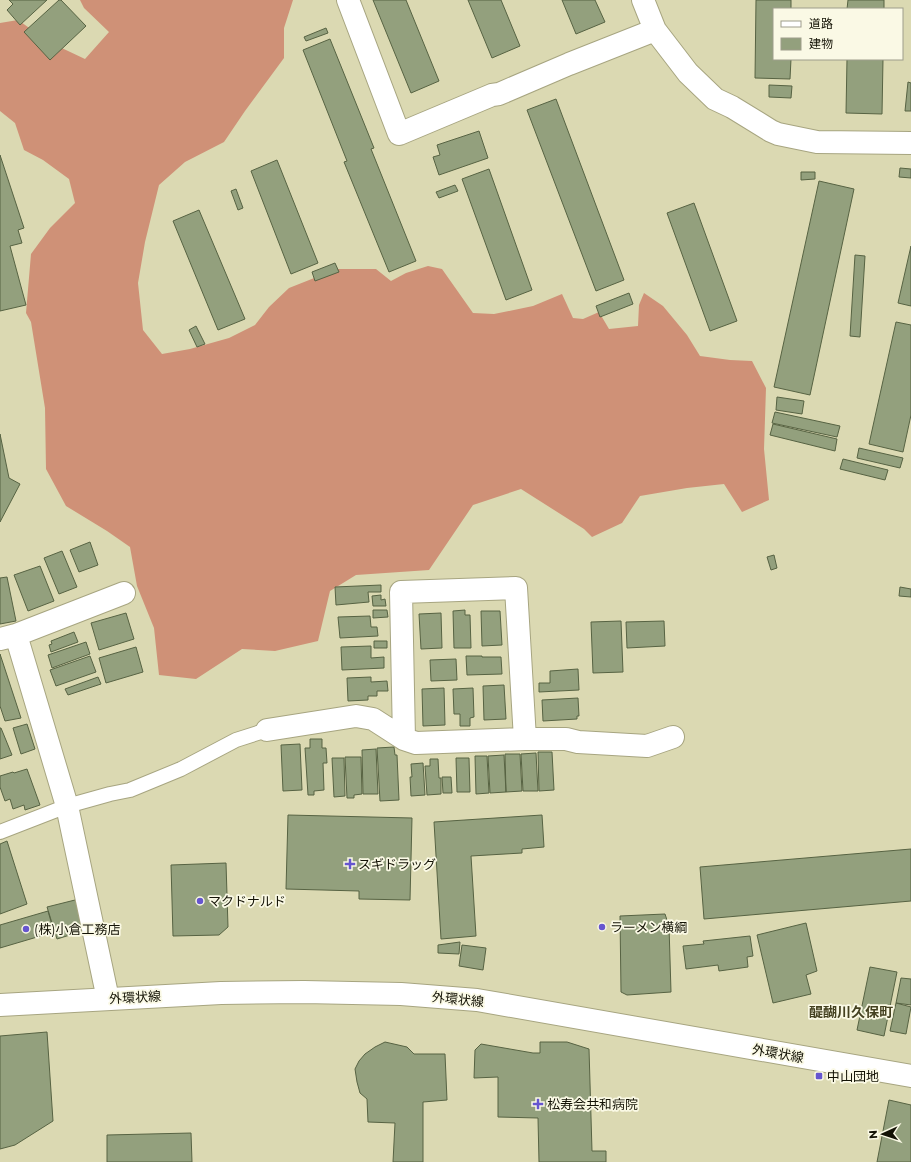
<svg xmlns="http://www.w3.org/2000/svg" width="911" height="1162" font-family="Montserrat,'Noto Sans JP',sans-serif">
  <style>
    .forest { fill: #cf9177 }
    .building { fill: #93a07d; stroke: #576343 }
    .lines { fill: none; stroke-linecap: round; stroke-linejoin: round }
    .lane-casing { stroke: #a7a580; stroke-width: 16 }
    .street-casing { stroke: #a7a580; stroke-width: 24 }
    .secondary-casing { stroke: #a7a580; stroke-width: 24 }
    .lane { stroke: #fff; stroke-width: 14 }
    .street { stroke: #fff; stroke-width: 22 }
    .secondary { stroke: #fff; stroke-width: 22 }
    .poi-dot { fill: #6656cf; stroke: #faf9e5; stroke-width: 1.5 }
    .labels { text-anchor: middle; dominant-baseline: central; stroke-width: 3.5; stroke-linejoin: round; paint-order: stroke }
    .poi-label { font-size: 13px; fill: #131205; stroke: #faf9e5; text-anchor: start }
    .street-label { font-size: 13px; fill: #131205; stroke: #faf9e5 }
    .neighbourhood-label { font-size: 14px; font-weight: bold; fill: #444120; stroke: #faf9e5 }
  </style>
  <rect width="100%" height="100%" fill="#dbd9b2"/>
  <path class="forest" d="M80,0H293L284,28V58L245,111L224,142L185,162L159,185L145,242L138,283L143,330L162,354L190,349L229,338L255,325L269,307L289,288L337,269H376L391,281L406,273L428,266L442,269L473,313L494,314L533,306L562,294L573,318L583,319L599,312L609,329L638,326L639,305L644,293L663,306L687,335L700,356L730,360L752,361L766,388L764,449L769,500L742,512L724,484L687,488L640,496L622,523L592,537L584,529L521,489L473,505L429,570L356,575L330,591L318,641L275,651L242,649L196,679L159,675L154,628L137,586L130,547L107,531L66,506L46,469L45,408L31,322L26,313L31,254L50,228L75,203L69,179L43,160L24,150L15,123L0,111V23L18,20L49,42L85,59L109,32L84,8Z"/>
  <path class="building" d="M9,0H47L20,25L7,10L13,4Z
    M59,0H61L86,26L50,60L24,32Z
    M373,0H406L439,81L411,93Z
    M468,0H501L520,46L492,58Z
    M562,0H595L605,22L576,34Z
    M756,0H791V9H774V59H791L790,79L755,78Z
    M848,0H884V9H847Z
    M326,28L328,33L306,41L304,37Z
    M330,39L374,148L371,149L416,261L389,272L344,162L347,161L303,50Z
    M847,59H883L882,114L846,113Z
    M908,82L911,83V111H905Z
    M769,85L792,86L791,98L769,97Z
    M556,99L624,280L596,291L527,110Z
    M479,131L488,158L439,175L433,157L440,155L437,145Z
    M0,155L24,228L18,230L22,243L10,246L26,305L0,311Z
    M277,160L318,263L291,274L251,171Z
    M900,168L911,169V178L899,177Z
    M489,169L532,290L506,300L462,179Z
    M801,172H815V179L801,180Z
    M819,181L854,189L810,395L774,387Z
    M455,185L458,191L439,198L436,192Z
    M236,189L243,208L238,210L231,191Z
    M694,203L737,321L710,331L667,213Z
    M199,210L245,319L218,330L173,221Z
    M911,246V306L898,303Z
    M855,255L865,256L860,337L850,336Z
    M335,263L339,272L315,281L312,272Z
    M629,293L633,304L600,317L596,306Z
    M896,322L911,325V415L903,452L869,444Z
    M196,326L205,344L197,347L189,330Z
    M777,397L804,401L802,414L776,410Z
    M775,412L840,426L837,437L772,423Z
    M773,424L837,439L835,451L770,435Z
    M0,434L9,478L20,484L0,522Z
    M859,448L903,458L900,468L857,458Z
    M843,459L888,470L885,480L840,469Z
    M90,542L98,565L79,572L70,550Z
    M62,551L77,587L59,594L44,558Z
    M774,555L777,568L771,570L767,557Z
    M40,566L54,601L28,611L14,575Z
    M7,577L16,621L0,624V578Z
    M381,585V592H368L369,602L336,605L335,587Z
    M900,587L911,589V597L899,596Z
    M381,595V600L385,599L386,606H373L372,596Z
    M373,610H387L388,617L373,618Z
    M465,610V615H470L471,648H454L453,611Z
    M481,611H500L502,645L482,646Z
    M126,613L134,639L99,650L91,623Z
    M441,613L442,648L421,649L419,614Z
    M370,616L371,627H377L378,636L340,638L338,617Z
    M621,621L623,672L593,673L591,622Z
    M664,621L665,646L627,648L626,622Z
    M74,632L78,642L51,652L49,645L52,644L51,641Z
    M374,641H387V648H374Z
    M86,642L90,654L52,668L48,655Z
    M371,646V658L384,657V668L342,670L341,647Z
    M136,647L143,672L106,683L99,658Z
    M0,654L21,718L5,721L0,706Z
    M90,656L96,672L56,686L50,670Z
    M466,656H482V657H501L502,674L467,675Z
    M456,659L457,680L431,681L430,660Z
    M578,669L579,690L539,692V683H550V671Z
    M98,677L101,684L68,695L65,689Z
    M371,677V682L387,681L388,691H377V696H368V700L348,701L347,678Z
    M504,685L506,719L484,720L483,686Z
    M444,688L445,725L423,726L422,689Z
    M473,688L474,717L470,718V726H460V714H454L453,689Z
    M578,698L579,716H577V719L543,721L542,700Z
    M27,724L35,749L21,754L13,728Z
    M0,728H1L12,755L0,759Z
    M310,739H322V748H326L327,763H323L324,790L314,791V795H308L305,748H310Z
    M300,744L302,790L283,791L281,745Z
    M394,747L395,755H397L399,800L380,801L377,748Z
    M376,749L378,794H363L362,750Z
    M538,752H552L554,790L539,791Z
    M536,753L538,791H523L521,754Z
    M505,754H520L522,791L506,792Z
    M504,755L506,792L490,793L488,756Z
    M475,756H487L489,793L476,794Z
    M345,757H361L362,794L354,795V798H347Z
    M332,758H344L345,796L334,797Z
    M456,758H469L470,792H457Z
    M430,759H438L439,778H441V794L427,795L425,766H430Z
    M423,763L425,795L411,796L410,777H412L411,764Z
    M27,769L40,805L25,810L24,805L13,809L10,799L5,801L0,787V776L13,772L14,773Z
    M442,777H451L452,793H443Z
    M288,815L412,818L410,900L359,899V891L286,889Z
    M542,815L544,847L522,849V853L471,856L476,936L441,939L434,822Z
    M7,841L27,904L0,914V844Z
    M911,849V901L704,919L700,867Z
    M226,863L228,927L219,935L173,936L171,865Z
    M79,899L86,930L57,939L47,907Z
    M48,911L54,932L0,948V925Z
    M665,914L669,926L671,992L627,995L621,992L620,916Z
    M806,923L817,971L806,975L811,994L773,1003L757,935Z
    M750,936L753,956L747,957L748,967L719,971L718,965L686,969L683,946L704,944L703,941Z
    M460,942L459,954L438,953V945Z
    M462,945L486,948L483,970L459,966Z
    M870,967L897,972L884,1036L857,1030Z
    M901,978L911,979V1005L896,1003Z
    M896,1003L911,1007L906,1034L890,1031Z
    M47,1032L53,1121L15,1145L0,1149V1036Z
    M385,1042L407,1047L414,1054H445L447,1100L423,1102V1162H393L395,1123L368,1122L367,1099L360,1093L357,1082L355,1069L359,1061L365,1054L375,1047Z
    M540,1042H567L589,1049L592,1151H606V1162H539L538,1118L498,1117V1077L474,1078L475,1050L481,1044L533,1053H540Z
    M889,1100L911,1105V1162H877Z
    M191,1133L192,1162H107V1135Z"/>
  <g class="lines">
    <g class="lane-casing">
      <path id="lane" d="M0,832L67,806L110,794L130,790L181,769L236,740L267,730"/>
    </g>
    <g class="street-casing">
      <path id="street" d="M16,635L124,593
        M0,639L16,635L67,806L108,999
        M267,730L356,716L373,719L404,739L416,743L525,739H566L578,742L647,746L673,737
        M404,739L401,592L516,588L525,739"/>
    </g>
    <g class="secondary-casing">
      <path id="secondary" d="M348,0L399,134L492,95L499,94L569,64L655,30
        M643,0L655,30L688,73L715,99L732,107L771,131L778,134L817,142L911,143
        M0,1005L221,993L304,992L401,994L477,1000L911,1076"/>
    </g>
    <use href="#lane" class="lane"/>
    <use href="#street" class="street"/>
    <use href="#secondary" class="secondary"/>
  </g>
  <g class="poi-dot">
    <path d="M348 858h4v4h4v4h-4v4h-4v-4h-4v-4h4z"/>
    <circle cx="200" cy="901" r="4"/>
    <circle cx="602" cy="927" r="4"/>
    <circle cx="26" cy="929" r="4"/>
    <rect x="815" y="1072" width="8" height="8" rx="2"/>
    <path d="M536 1098h4v4h4v4h-4v4h-4v-4h-4v-4h4z"/>
  </g>
  <g class="labels">
    <g class="poi-label">
      <text x="358" y="864">スギドラッグ</text>
      <text x="208" y="901">マクドナルド</text>
      <text x="610" y="927">ラーメン横綱</text>
      <text x="34" y="929">(株)小倉工務店</text>
      <text x="827" y="1076">中山団地</text>
      <text x="547" y="1104">松寿会共和病院</text>
    </g>
    <g class="street-label">
      <text transform="translate(135 997) rotate(-3)">外環状線</text>
      <text transform="translate(458 999) rotate(6)">外環状線</text>
      <text transform="translate(778 1053) rotate(10)">外環状線</text>
    </g>
    <g class="neighbourhood-label">
      <text x="851" y="1012">醍醐川久保町</text>
    </g>
  </g>
  <rect x="773" y="8" width="130" height="52" fill="#faf9e5" stroke="#9e9d8b"/>
  <rect x="781" y="21" width="20" height="6" fill="#ffffff" stroke="#9e9d8b"/>
  <text x="809" y="28" font-size="12" fill="#131205">道路</text>
  <rect x="781" y="38" width="20" height="12" fill="#93a07d" stroke="#9e9d8b"/>
  <text x="809" y="48" font-size="12" fill="#131205">建物</text>
  <g transform="translate(883 1134) rotate(267)" stroke="#faf9e5" stroke-width="3" paint-order="stroke">
  <path d="M0-3L7 15L0 10L-7 15Z" fill="#131205"/>
  <text y="-6" font-size="11" font-weight="bold" text-anchor="middle" fill="#131205">N</text>
  </g>
</svg>
